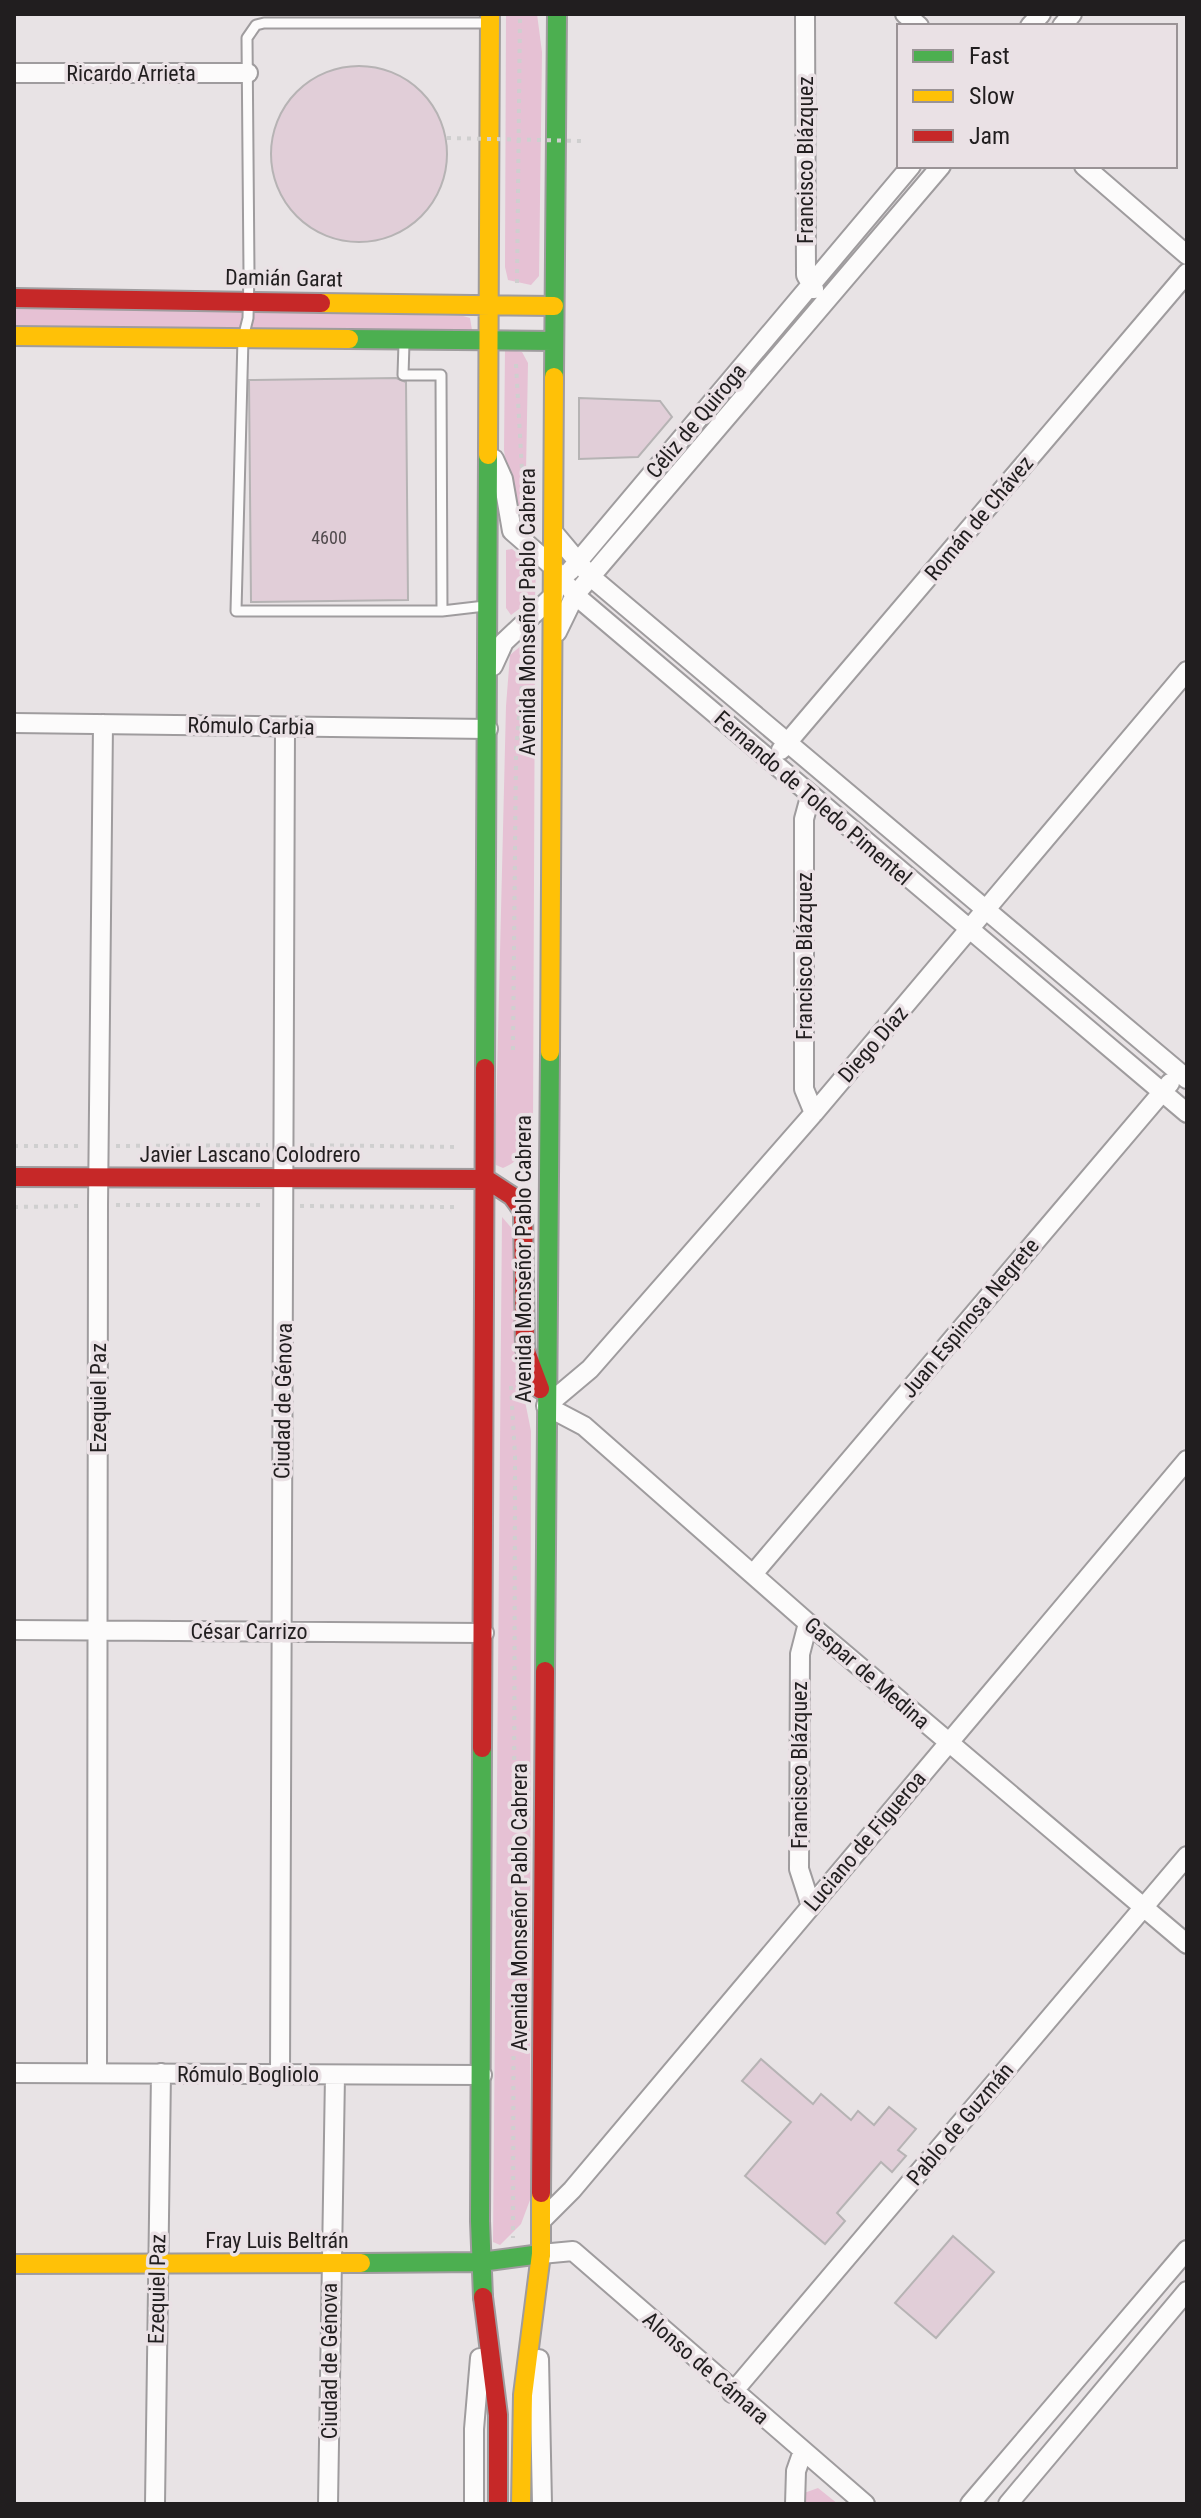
<svg xmlns="http://www.w3.org/2000/svg" width="1201" height="2518" font-family="'Roboto Condensed',sans-serif">
  <style>
    .green { fill: #e6c1d4 }
    .building { fill: #e1ced8; stroke: #b6b3b4; stroke-width: 2 }
    .lines { fill: none; stroke-linecap: round; stroke-linejoin: round }
    .lane-casing { stroke: #9f9c9e; stroke-width: 13 }
    .street-casing { stroke: #9f9c9e; stroke-width: 22 }
    .fast-casing { stroke: #9f9c9e; stroke-width: 22 }
    .slow-casing { stroke: #9f9c9e; stroke-width: 22 }
    .jam-casing { stroke: #9f9c9e; stroke-width: 22 }
    .path { stroke: #cfcfcf; stroke-width: 4; stroke-dasharray: 4 6; stroke-linecap: butt }
    .lane { stroke: #fcfbfb; stroke-width: 9 }
    .street { stroke: #fcfbfb; stroke-width: 18 }
    .fast { stroke: #4caf50; stroke-width: 18 }
    .slow { stroke: #ffc107; stroke-width: 18 }
    .jam { stroke: #c62828; stroke-width: 18 }
    .path-bridge { stroke: #cfcfcf; stroke-width: 4; stroke-dasharray: 4 6; stroke-linecap: butt }
    .labels { text-anchor: middle; dominant-baseline: central; stroke-width: 7; stroke-linejoin: round; paint-order: stroke }
    .number-label { font-size: 18px; fill: #514a4d }
    .street-label { font-size: 22px; fill: #211e1f; stroke: #eae1e5 }
  </style>
  <rect width="100%" height="100%" fill="#e8e3e5"/>
  <path class="green" d="M506,14H537L542,52L539,276L531,285L508,280L505,267Z
    M14,307L463,316L470,318L472,330L14,331Z
    M505,349L522,352L528,363L526,472L534,536L514,519L504,450Z
    M512,549L536,569L535,597L511,615L506,608V550Z
    M535,634L533,1130C526,1148 521,1161 503,1168L496,1165L495,1158L506,706L510,655Z
    M502,1217L515,1232V1351L531,1431L530,2200L521,2224L500,2245L493,2242Z
    M818,2488L838,2504H804V2493Z"/>
  <path class="building" d="M271 154a88 88 0 1 1 176 0a88 88 0 1 1-176 0Z
    M396,378L406,382L408,600L251,602L249,380Z
    M579,398L660,401L672,417L638,457L579,459Z
    M761,2059L813,2104L821,2094L851,2120L858,2111L874,2125L889,2107L916,2129L898,2150L906,2156L892,2172L881,2162L837,2213L845,2221L825,2244L745,2176L791,2122L742,2081Z
    M953,2236L994,2272L936,2338L895,2303Z"/>
  <g class="lines">
    <g class="lane-casing">
      <path id="lane" d="M404,343L403,375H441L442,611L485,606
        M442,611H236L243,338L248,318L249,273L247,38L256,25L264,23H486"/>
    </g>
    <g class="street-casing">
      <path id="street" d="M805,14L806,275L814,289
        M905,14L919,26
        M1030,26L1041,14
        M1062,26L1072,14
        M14,73H248
        M1084,166L1187,255
        M494,459L503,479L512,531L551,565L575,595L1187,1113
        M554,533L591,577L1187,1079
        M570,571L911,166
        M557,632L575,595L941,166
        M493,666L504,642L554,595
        M1187,671L814,1113L590,1369L546,1406L584,1426L808,1623L1187,1944
        M14,723L488,729
        M781,750L1187,273
        M810,797L804,819V1089L814,1113
        M753,1574L1170,1083
        M808,1623L800,1654L799,1869L811,1906
        M14,1630L484,1633
        M14,2073L482,2075
        M97,2073L98,1205L103,724
        M280,2074L285,727
        M541,2221L572,2190L1187,1460
        M541,2254L573,2251L865,2504
        M539,2359L542,2504
        M732,2393L1187,1856
        M155,2504L161,2073
        M328,2504L335,2075
        M474,2504V2429L480,2358
        M795,2504L796,2471L803,2451
        M970,2504L1187,2250
        M1008,2504L1187,2291"/>
    </g>
    <g class="fast-casing">
      <path id="fast" d="M349,339L554,341
        M554,377L557,14
        M485,1068L488,455
        M545,1671L550,1052
        M482,1748L480,2221L483,2297
        M361,2263L481,2262L541,2254"/>
    </g>
    <g class="slow-casing">
      <path id="slow" d="M321,303L554,306
        M14,336L349,339
        M488,455L490,14
        M550,1052L554,377
        M14,2264L361,2263
        M521,2504L523,2395L541,2254V2193"/>
    </g>
    <g class="jam-casing">
      <path id="jam" d="M14,298L321,303
        M14,1177L486,1179
        M486,1179L512,1196L523,1211L525,1349L540,1389
        M482,1748L485,1068
        M541,2193L545,1671
        M483,2297L498,2415V2504"/>
    </g>
    <path class="path" d="M517,283L520,14
      M516,364L522,471
      M525,599V567
      M513,1050L516,749L525,651
      M300,1145L460,1147
      M14,1146H80
      M116,1146L268,1145
      M116,1205H264
      M300,1206L460,1207
      M14,1207L80,1206
      M511,1386L515,1456L513,2238"/>
    <use href="#lane" class="lane"/>
    <use href="#street" class="street"/>
    <use href="#fast" class="fast"/>
    <use href="#slow" class="slow"/>
    <use href="#jam" class="jam"/>
    <path class="path-bridge" d="M447,138L582,141"/>
  </g>
  <g class="labels">
    <g class="number-label">
      <text x="329" y="537">4600</text>
    </g>
    <g class="street-label">
      <text x="131" y="73">Ricardo Arrieta</text>
      <text transform="translate(805 160) rotate(-90)">Francisco Blázquez</text>
      <text transform="translate(284 278) rotate(1)">Damián Garat</text>
      <text transform="translate(696 421) rotate(-50)">Céliz de Quiroga</text>
      <text transform="translate(979 518) rotate(-50)">Román de Chávez</text>
      <text transform="translate(527 612) rotate(-90)">Avenida Monseñor Pablo Cabrera</text>
      <text transform="translate(251 726) rotate(1)">Rómulo Carbia</text>
      <text transform="translate(813 798) rotate(41)">Fernando de Toledo Pimentel</text>
      <text transform="translate(804 956) rotate(-90)">Francisco Blázquez</text>
      <text transform="translate(873 1044) rotate(-49)">Diego Díaz</text>
      <text x="250" y="1154">Javier Lascano Colodrero</text>
      <text transform="translate(523 1259) rotate(-90)">Avenida Monseñor Pablo Cabrera</text>
      <text transform="translate(970 1318) rotate(-50)">Juan Espinosa Negrete</text>
      <text transform="translate(98 1398) rotate(-90)">Ezequiel Paz</text>
      <text transform="translate(283 1401) rotate(-89)">Ciudad de Génova</text>
      <text x="249" y="1631">César Carrizo</text>
      <text transform="translate(867 1673) rotate(41)">Gaspar de Medina</text>
      <text transform="translate(799 1765) rotate(-90)">Francisco Blázquez</text>
      <text transform="translate(865 1841) rotate(-50)">Luciano de Figueroa</text>
      <text transform="translate(519 1907) rotate(-90)">Avenida Monseñor Pablo Cabrera</text>
      <text x="248" y="2074">Rómulo Bogliolo</text>
      <text transform="translate(960 2124) rotate(-50)">Pablo de Guzmán</text>
      <text x="277" y="2240">Fray Luis Beltrán</text>
      <text transform="translate(157 2289) rotate(-89)">Ezequiel Paz</text>
      <text transform="translate(329 2361) rotate(-90)">Ciudad de Génova</text>
      <text transform="translate(706 2368) rotate(41)">Alonso de Cámara</text>
    </g>
  </g>
  <rect width="1201" height="2518" fill="none" stroke="#211e1f" stroke-width="32"/>
  <rect x="897" y="24" width="280" height="144" fill="#eae1e5" stroke="#9a9396" stroke-width="2"/>
  <rect x="913" y="50" width="40" height="12" fill="#4caf50" stroke="#9a9396" stroke-width="2"/>
  <text x="969" y="64" font-size="24" fill="#211e1f">Fast</text>
  <rect x="913" y="90" width="40" height="12" fill="#ffc107" stroke="#9a9396" stroke-width="2"/>
  <text x="969" y="104" font-size="24" fill="#211e1f">Slow</text>
  <rect x="913" y="130" width="40" height="12" fill="#c62828" stroke="#9a9396" stroke-width="2"/>
  <text x="969" y="144" font-size="24" fill="#211e1f">Jam</text>
</svg>
